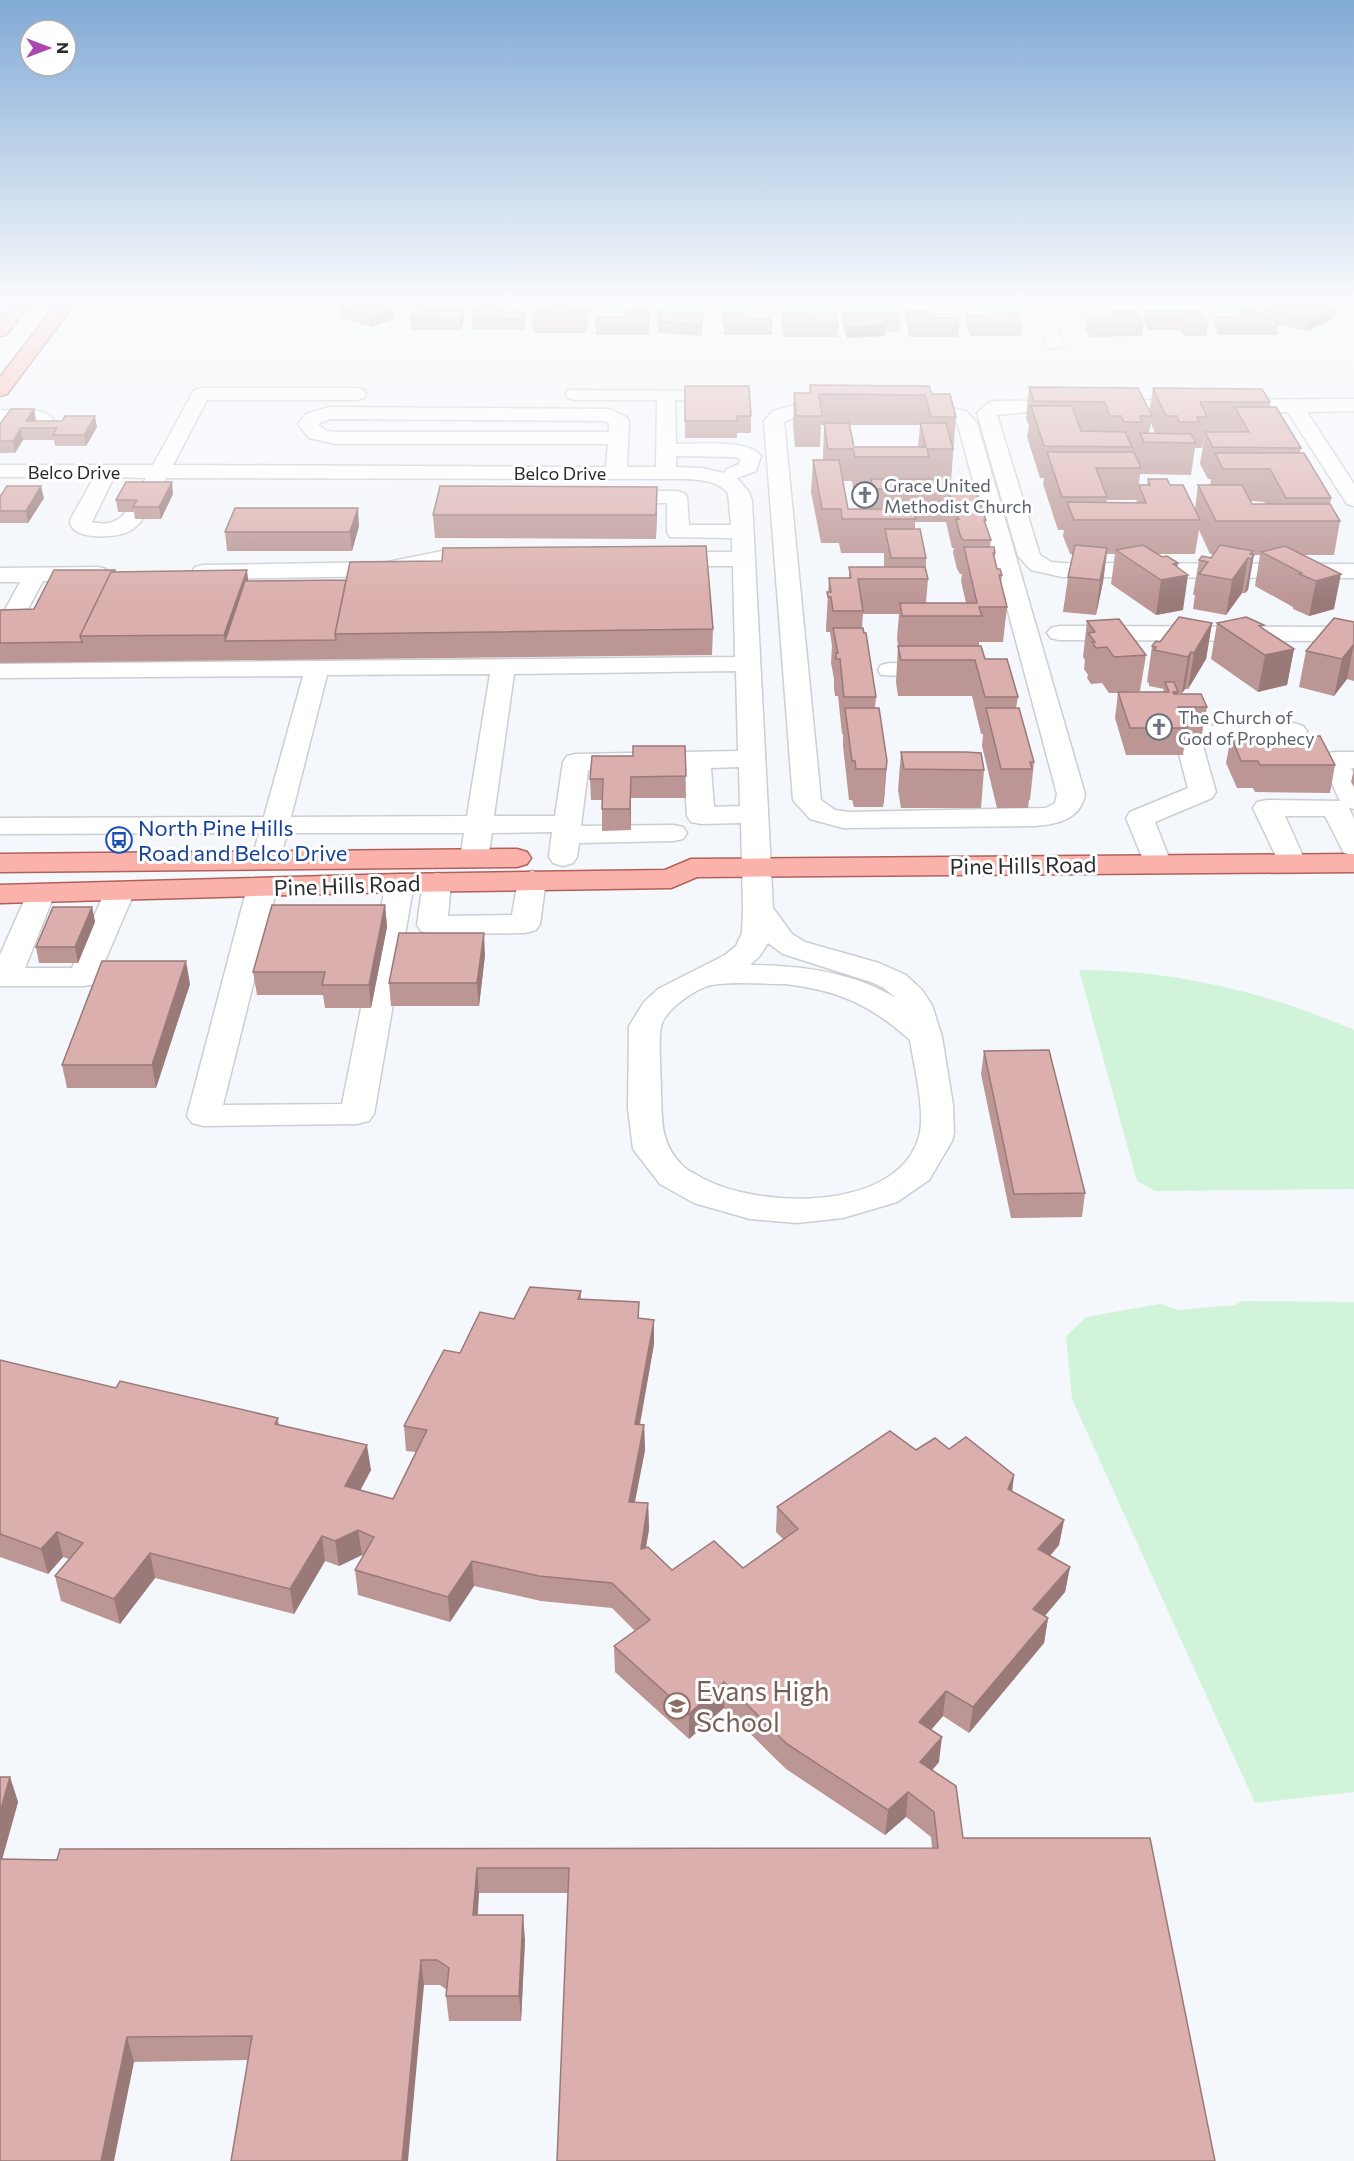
<svg xmlns="http://www.w3.org/2000/svg" width="1354" height="2161" font-family="Commissioner,sans-serif">
  <style>
    .green { fill: #d0f3da }
    .lines { fill: none; stroke-linecap: round; stroke-linejoin: round }
    .minor-casing { stroke: #cbced2; stroke-width: 3 }
    .major-casing { stroke: #b0625a; stroke-width: 3 }
    .minor { fill: #fff; fill-rule: evenodd }
    .major { fill: #fbb2ab; fill-rule: evenodd }
    .wall { fill: #bc9695; fill-rule: evenodd }
    .shaded-wall { fill: #997a79 }
    .building { fill: #dbafad; stroke: #997a79; stroke-width: 1.5 }
    .labels { text-anchor: middle; dominant-baseline: central; stroke-width: 6; stroke-linejoin: round; paint-order: stroke }
    .far-street-label { font-size: 18px; fill: #2b2c2d; stroke: #fff }
    .far-worship-label { font-size: 18px; fill: #5b616d; stroke: #fff; text-anchor: start }
    .transit-label { font-size: 22px; fill: #164399; stroke: #fff; text-anchor: start }
    .street-label { font-size: 22px; fill: #2b2c2d; stroke: #fff }
    .near-education-label { font-size: 27px; fill: #785e54; stroke: #fff; text-anchor: start }
  </style>
  <rect width="100%" height="100%" fill="#f4f7fb"/>
  <path class="green" d="M1079,970C1175,970 1266,992 1354,1030V1189L1155,1191L1137,1181Z
    M1243,1301L1354,1302V1792L1255,1803L1072,1399L1066,1336L1086,1317L1160,1304L1178,1310L1235,1305Z"/>
  <g class="lines">
    <g class="minor-casing">
      <path id="minor" d="M407,300L1028,304L1027,300H1044L1045,304H1208L1225,300H1245L1234,310L1208,314H1050L1064,344L1061,348H1049L1046,344L1033,314L444,310L409,304Z
        M201,388H357L364,390L366,394L364,398L357,400H207L173,465L606,467L608,444H336L309,438L298,424L306,414L329,407L609,409L626,417L629,421L627,467H656L657,400H575L568,398L566,394L568,390L738,391L740,395L738,399L731,401L675,400L676,444C695,444 750,439 761,456L756,471L737,478L749,492L752,501L773,908L792,934L805,942L879,963L906,975L922,990L932,1005L942,1037L953,1105L954,1133L952,1141L929,1180L897,1202L843,1218L797,1223L750,1219L694,1203L660,1184L633,1149L628,1108L629,1026L644,1002L658,989L725,955L736,946L742,933L743,908L741,823L701,824L691,822L687,816L684,768L588,770L581,826L673,825L683,827L687,833L683,839L673,841L579,843L577,857L573,863L563,866L553,863L549,857L552,832L492,833L488,858L484,864L474,867L464,864L460,858L464,833H287L280,859L276,865L266,868L256,865L252,859L259,833L0,834V818L264,817L303,676L0,678V664L735,657L733,566H661L653,564L650,559L653,554L661,552H732V538L670,537L667,532V503H613L606,501L603,497L606,493L613,491H677L684,493L687,497L689,525H731L728,493C716,480 701,480 685,479L166,478L157,493L150,495L143,493L140,489L146,478L114,477L92,522C109,526 120,522 129,507L137,506L145,507L148,512C142,520 137,528 128,532C114,538 70,541 70,520L94,477H0V465H153L192,394L194,390ZM330,419L605,421L609,423V432H336L326,431L318,424ZM676,456L735,457L740,459L739,464L727,469L724,473L702,468L676,467ZM736,671L738,751L576,754L567,756L563,762L555,816H494L514,674ZM490,674L467,816L291,817L327,675ZM739,767L740,806L714,807L711,768ZM768,943L783,954L871,982L884,988L896,998C853,972 800,965 750,965L759,957ZM785,984C838,990 871,1005 910,1040C914,1067 927,1115 918,1140C893,1213 757,1208 702,1178C696,1174 688,1171 683,1166C660,1144 662,1121 661,1091C661,1073 658,1043 661,1027C664,1010 696,988 712,985C735,981 762,984 785,984Z
        M1354,399V411L1307,412L1354,484V506L1347,504L1288,412H1025L997,415L1040,555L1051,562L1062,563L1354,564V578L1062,577L1031,570L1018,556L977,413L988,403L995,401Z
        M934,404L966,411L977,423L1085,794C1081,819 1058,824 1036,826L843,828L810,819L793,800L764,421L773,411L794,405ZM934,416L953,419L958,425L1057,794L1055,803L1046,808L849,812L835,810L821,800L784,422L795,417Z
        M0,410C15,411 43,406 53,419L44,437H30L27,433L32,423L0,422Z
        M862,492H914L921,494L924,498L921,502L914,504L855,502L852,498L855,494Z
        M442,551L495,553L498,558L495,563L442,565L387,576L203,579L195,577L192,572L195,567L203,565L387,562Z
        M98,567L106,569L109,574L106,579L43,581L21,622L13,624L5,622L1,617L20,582H0V568Z
        M1059,626L1354,627V641L1059,640L1051,638L1047,633L1051,628Z
        M890,663L951,666L954,671L951,676L942,678L881,675L878,670L881,665Z
        M1294,723L1303,726L1307,731L1303,736L1294,739L1218,740L1203,746L1216,792L1212,798L1155,822L1171,863L1167,869L1157,872L1147,869L1126,818L1130,812L1188,788L1176,743C1195,716 1264,724 1294,723Z
        M1334,752H1354V768H1351L1354,774V809L1349,808L1354,819V855L1344,853L1325,816H1285L1306,863L1302,869L1292,872L1282,869L1253,808L1257,802L1267,800L1340,801L1321,760L1325,754Z
        M532,871L542,874L546,880L540,924L536,930L525,933L432,934L421,931L417,925L423,882L427,876L437,873L447,876L451,882L448,916L512,915L518,880L522,874Z
        M400,874L410,877L414,883L374,1114L369,1121L357,1124L204,1126L192,1123L187,1116L247,888L252,882L262,879L272,882L277,888L223,1105L342,1104L386,883L390,877Z
        M120,882L130,885L135,891L95,984L84,986H0V955L30,887L40,884L50,887L55,893L25,968H72L105,891L110,885Z"/>
    </g>
    <g class="major-casing">
      <path id="major" d="M15,300H32L6,335L0,336V319Z
        M60,300H77L7,394L0,396V377Z
        M517,849L527,852L531,858L527,864L517,867L0,872V854Z
        M1354,854V872L697,877L671,888L400,892L0,903V885L400,874L665,870L691,859Z"/>
    </g>
    <use href="#minor" class="minor"/>
    <use href="#major" class="major"/>
  </g>
  <path class="wall" d="M331,300H356L355,302L359,300H388L389,307L395,319L371,327L340,317L339,307L352,303H331Z
    M1291,300H1333V302H1324L1323,304L1335,318L1306,331L1278,324L1277,335H1218L1214,327L1215,317H1238L1239,311L1265,318L1266,310H1298L1299,309L1300,304L1304,303L1303,302H1292Z
    M650,310L648,335H596L595,324Z
    M906,311L959,326L958,337H909L906,322Z
    M1112,311L1143,326L1142,336L1090,337L1085,329L1087,318H1111Z
    M1145,311L1208,325L1206,336H1184L1180,330H1148L1143,322Z
    M502,312H525V323L523,330L472,329V319Z
    M814,312L838,326L837,337H784L781,323L782,313L806,317H814Z
    M989,312L1022,325L1021,336H970L967,327V316H989Z
    M723,313L772,325V335H724Z
    M843,313L900,321L899,332H885V336L847,338L842,324Z
    M703,315L702,336L658,333V322Z
    M410,319L464,320L461,330H411Z
    M588,320L587,333H534L533,322Z
    M810,385L932,394L956,417L951,481H947L949,487L986,520L985,524L991,540L990,547L995,553V560L997,569L1002,575L1001,584L1007,607L1003,642H979V646L985,659L1018,697L1016,708L1034,762L1030,800H1029L1028,808H997L982,746L983,734H981L972,696H898L896,682L898,646L897,638L899,614H863L862,628L876,697L875,708L887,761L884,800L883,807H854L852,800H849L843,746V734H842L838,696H835L834,689V679L831,663L832,646L830,632H826V627L829,578H849V567H884V553H841L839,543H821L811,492L813,460H823V455L824,425H821L820,447H795L793,424L794,393H809ZM850,425H920L918,447H854ZM843,481H852L853,489H870L869,509H848ZM915,522H946L952,548H954L953,553L957,569L960,574H962L961,581L966,603H926L928,579L926,569V558L915,529Z
    M685,386L751,416V433H737V438H685Z
    M1029,387L1138,388L1149,412L1153,388L1270,402V407L1301,448L1300,453L1331,498L1330,504L1340,521L1334,555H1303L1334,609L1309,616L1293,609V607L1255,586L1260,555H1252L1248,590L1245,593H1242L1226,615L1193,609L1195,595H1193L1199,560L1211,558L1213,554H1210L1199,530L1195,554H1157L1178,568L1183,610L1156,615L1111,584L1115,554H1107L1103,582L1096,615L1063,612L1068,577L1073,554H1070L1063,536L1064,530H1058L1043,484L1044,478H1040L1027,437L1029,426L1026,418ZM1151,423L1153,428L1155,434L1149,433ZM1205,433L1200,464L1208,479H1211L1210,485H1198L1195,509L1170,485L1148,479L1147,485H1139L1140,474L1191,475L1195,448H1202ZM1107,500H1137L1136,503H1106ZM1251,501L1264,502L1266,504H1252Z
    M34,409L36,421L97,427L86,446H55L54,440H23L15,453H0V424Z
    M657,487L656,539L435,538L433,515Z
    M173,494L161,519H135L134,512H118L116,500Z
    M0,497L44,498L28,523H0Z
    M359,526L352,551H227L225,532Z
    M115,572L248,581L713,629L712,655L0,663V610L34,609Z
    M1087,621L1146,655L1140,691L1126,692H1163L1164,689L1149,686V683L1147,682L1152,646L1160,642L1212,623L1206,659L1188,689H1185L1182,693H1178V694L1207,707L1202,734H1186L1183,755H1126L1115,718L1118,693H1109L1102,683L1091,684L1087,678L1088,675L1084,669L1085,660L1083,657Z
    M1354,622V681L1347,679L1334,696L1299,687L1306,651Z
    M1217,623L1263,629L1294,649L1287,685L1258,692L1211,659Z
    M1231,736L1335,765L1330,793L1255,792L1253,788H1237L1226,763Z
    M685,746L686,798H631V830L602,831V800H591L590,779L633,756Z
    M901,752L984,770L981,808H901L898,790Z
    M1354,769V787L1351,782Z
    M385,905L387,927L371,1008H325L323,995H257L253,972Z
    M92,907L95,922L78,963H39L36,947Z
    M485,955L479,1006H391L389,983Z
    M190,984L156,1088H67L62,1065Z
    M984,1051L1085,1193L1082,1217L1011,1218L981,1074Z
    M581,1291V1299L639,1302V1318L654,1344L640,1425H644L645,1450L634,1503H648L649,1529L646,1548L672,1570L743,1568L783,1539L776,1532L777,1507L916,1450L949,1449L1014,1475L1012,1491L1064,1520L1059,1545L1050,1556L1070,1567L1065,1592L1045,1616L1048,1618L1044,1643L969,1733L943,1716L931,1730L939,1762L932,1770L963,1838H1150L568,1893H479L478,1915L525,1940L521,2021H449L446,1996L447,1990L440,1985H424L248,2060L134,2062L0,2161V1777H10L18,1802L2,1859L57,1860L932,1848L931,1837L906,1817L885,1835L786,1769L724,1708L689,1739L615,1672L614,1646L635,1631L612,1608L541,1601L474,1586L450,1622L358,1595L355,1570L363,1556L362,1555L339,1566L325,1561L294,1614L155,1578L120,1624L61,1601L55,1576L69,1559L63,1557L48,1574L0,1557V1360L116,1388L278,1418L279,1425L371,1470L360,1490L393,1499L416,1452L406,1451L404,1426L460,1353L514,1319Z"/>
  <path class="shaded-wall" d="M382,300H388L389,309L375,303Z
    M394,308L395,319L371,327L370,316Z
    M1337,308L1335,318L1306,331L1308,320Z
    M464,309V320L461,330L460,320Z
    M650,310V320L648,335V324Z
    M525,312V323L523,330V319Z
    M885,325V336L847,338V327Z
    M34,409L36,420L31,428L26,421Z
    M95,416L97,427L86,446L84,435Z
    M21,428L23,440L15,453L13,441Z
    M172,482L173,494L161,519L159,507Z
    M41,486L44,498L28,523L26,511Z
    M657,487V510L656,539V515Z
    M358,508L359,526L352,551L350,532Z
    M1107,548L1103,582L1096,615L1100,580Z
    M1253,551L1251,559L1254,555L1248,590L1245,593L1251,559L1250,554Z
    M1248,558L1242,593L1226,615L1232,580Z
    M1178,563L1176,577L1188,575L1183,610L1156,615L1161,580L1173,564Z
    M247,570L250,595L225,641L224,635Z
    M1341,574L1334,609L1309,616L1316,581Z
    M1212,623L1206,659L1188,689L1194,653Z
    M1354,644L1347,679L1334,696L1342,659Z
    M1294,649L1287,685L1258,692L1265,655Z
    M1191,652L1185,689L1182,693L1188,657Z
    M887,761L884,800L883,807L886,769Z
    M631,777V830L630,809Z
    M385,905L387,927L371,1008L369,985Z
    M92,907L95,922L78,963L75,947Z
    M484,933L485,955L479,1006L477,983Z
    M186,961L190,984L156,1088L152,1065Z
    M654,1320V1344L635,1449V1424Z
    M644,1425L645,1450L630,1528L629,1502Z
    M367,1445L371,1470L349,1512L345,1486Z
    M1014,1475L1011,1500L1008,1489Z
    M648,1503L649,1529L641,1574V1549Z
    M1064,1520L1059,1545L1034,1574L1038,1549Z
    M358,1530L362,1555L339,1566L335,1541Z
    M57,1532L63,1557L48,1574L41,1549Z
    M322,1536L325,1561L294,1614L290,1589Z
    M150,1553L155,1578L120,1624L114,1599Z
    M472,1561L474,1586L450,1622L448,1597Z
    M1070,1567L1065,1592L1029,1634L1033,1609Z
    M1048,1618L1044,1643L969,1733L973,1707Z
    M724,1682V1708L689,1739V1714Z
    M946,1691L943,1716L916,1747L919,1722Z
    M942,1737L939,1762L917,1788L920,1762Z
    M10,1777L18,1802L0,1867V1812Z
    M908,1792L906,1817L885,1835L888,1810Z
    M477,1868L479,1893L475,1940L473,1915Z
    M523,1915L525,1940L521,2021L519,1996Z
    M421,1960L424,1985L408,2161H402Z
    M127,2037L134,2062L114,2161H101Z"/>
  <path class="building" d="M359,300H382L375,303L394,308L370,316L339,307Z
    M1308,301L1337,308L1308,320L1266,310L1279,305L1298,310L1307,306L1300,304Z
    M476,307H502L501,312H525L523,319H472Z
    M414,309H464L460,320L410,319Z
    M588,309L587,322H533L535,310Z
    M627,310H650L648,324H595L597,317H626Z
    M659,311L703,315L702,325L658,322Z
    M906,311H929L931,318H957L959,326H910Z
    M1112,311H1134L1143,326H1091L1087,318H1117Z
    M1145,311H1198L1208,325H1185L1182,319H1150Z
    M1239,311H1260L1266,320H1276L1279,325L1220,324L1215,317H1243Z
    M744,312L745,318H771L772,325H724L723,313Z
    M805,312L806,317H815L814,312H834L838,326H784L782,313Z
    M989,312H1015L1022,325L971,326L967,316H991Z
    M843,313H897L900,321H884L885,325L847,327Z
    M810,385L929,386L932,394H950L956,417H931L925,395L819,394L822,416H796L794,393H811Z
    M685,386H749L751,416H737V421H685Z
    M1029,387L1138,388L1152,416H1140L1142,422H1124L1121,416H1110L1105,402L1034,401Z
    M1153,388L1262,389L1270,402H1200L1207,417H1197L1199,422H1179L1177,416H1166Z
    M1031,406H1072L1081,431L1125,432L1132,447L1044,446Z
    M1235,407H1276L1301,448L1213,447L1205,432H1249Z
    M11,409H34L26,421H62L65,416H95L84,435H53L57,428H21L13,441H0V424Z
    M824,423H849L854,447H926L920,423H946L953,449H927L929,457H855L853,449H828Z
    M1140,433L1191,434L1196,443L1144,442Z
    M1047,452H1134L1141,468H1096L1107,497H1062Z
    M1215,453H1304L1331,498H1286L1270,469H1223Z
    M813,460H839L848,509H913L916,519H842L841,509H822Z
    M871,479H947L949,487H975L986,520H984L991,540H963L960,535L956,519H959L957,515H955L948,489H873Z
    M1148,479H1167L1170,485H1183L1200,520H1074L1067,502L1146,503L1139,485H1150Z
    M126,482H172L159,507H133L137,500H116Z
    M1198,485H1242L1252,504H1330L1340,521H1216Z
    M7,486H41L26,511H0V497Z
    M440,486L657,487L656,515H433Z
    M235,508H358L350,532H225Z
    M885,529H920L926,558H891Z
    M1075,545L1107,548L1100,580L1068,577Z
    M1143,545L1162,557L1167,556L1178,563L1173,564L1188,575L1161,580L1116,550Z
    M1220,545L1253,551L1250,554L1254,555L1251,559L1248,558L1232,580L1199,574L1208,562L1199,560L1202,556L1211,558Z
    M706,546L713,629L335,634L350,562L442,561L443,548Z
    M1285,546L1341,574L1316,581L1299,574L1302,573L1261,552Z
    M964,547H994L995,553H993L997,569H1000L1002,575H999L1007,607H979L982,616H902L900,603H977Z
    M849,567H925L928,579H858L863,611H833L831,597H828L827,592H831L829,578H851Z
    M54,570H115L114,572H111L80,636L82,642L0,643V610L34,609Z
    M247,570L224,635L80,636L111,572Z
    M346,580L335,634L336,640L225,641L245,581Z
    M1179,617L1212,623L1194,653L1191,652L1188,657L1154,650L1156,647L1152,646L1156,641L1160,642Z
    M1246,617L1264,625L1259,626L1294,649L1265,655L1217,623Z
    M1334,618L1354,622V644L1342,659L1306,651Z
    M1119,619L1146,655L1114,657L1107,647L1096,648L1092,642H1095L1088,633L1095,632L1087,621Z
    M833,628H863L864,633H866L876,697H844L840,659H836V653H838Z
    M898,646H981L985,659H1007L1018,697H985L975,660H901Z
    M1165,682H1174L1178,692H1173L1174,694H1201L1207,707H1178L1187,728H1130L1118,692H1169Z
    M845,708H879L887,761L886,769H856L855,761H852Z
    M986,708H1019L1034,762H1030L1032,769H1001Z
    M1231,736H1320L1335,765H1260L1258,761H1241Z
    M633,746H685L686,776L631,777L630,809H602L603,779H590L592,756H633Z
    M901,752H966L981,753L984,770L904,769Z
    M272,905H385L369,985H322L325,972H253Z
    M53,907H92L75,947H36Z
    M399,933H484L477,983H389Z
    M102,961H186L152,1065H62Z
    M1049,1050L1085,1193L1014,1194L984,1051Z
    M530,1287L581,1291L578,1299L639,1302L638,1318L654,1320L635,1424L644,1425L629,1502L648,1503L641,1549L648,1547L672,1570L714,1541L743,1568L798,1529L777,1507L890,1431L916,1450L935,1438L949,1449L966,1437L1014,1475L1008,1489L1064,1520L1038,1549L1070,1567L1033,1609L1048,1618L973,1707L946,1691L919,1722L942,1737L920,1762L956,1786L963,1838H1150L1215,2161H557L569,1868H477L473,1915H523L519,1996H446L449,1968L437,1960H421L402,2161H231L252,2036L127,2037L101,2161H0V1859L57,1860L60,1849L938,1848L934,1812L908,1792L888,1810L787,1744L724,1682L689,1714L614,1646L650,1620L612,1583L539,1576L472,1561L448,1597L355,1570L374,1537L358,1530L335,1541L322,1536L290,1589L150,1553L114,1599L55,1576L83,1543L57,1532L41,1549L0,1534V1360L116,1388L120,1381L278,1418L275,1424L367,1445L345,1486L393,1499L427,1430L404,1426L444,1350L460,1353L480,1312L514,1319Z
    M0,1777H10L0,1812Z"/>
  <linearGradient id="sky" x2="0" y2="1"><stop stop-color="#81aad6"/><stop offset="0.5" stop-color="#fafbfd"/><stop offset="1" stop-color="#fafbfd" stop-opacity="0"/></linearGradient>
  <rect width="1354" height="603" fill="url(#sky)"/>
  <defs>
    <g id="church-ring" transform="scale(1.35)"><circle r="9.5" fill="#fff" stroke="#6b7280" stroke-width="1.5"/><path d="M-1.2-6h2.4v3.5h3.3v2.4h-3.3V6h-2.4V-.1h-3.3v-2.4h3.3Z" fill="#6b7280"/></g>
    <g id="bus-ring" transform="scale(1.35)"><circle r="9.5" fill="#fff" stroke="#1a4fb4" stroke-width="1.5"/><path d="M-5-6H5V4H4V6H2V4H-2V6H-4V4H-5ZM-3.5-4V0h7V-4ZM-3.5 1.2v1.5H-2V1.2ZM2 1.2v1.5H3.5V1.2Z" fill="#1a4fb4"/></g>
    <g id="school-ring" transform="scale(1.35)"><circle r="9.5" fill="#fff" stroke="#8d6e63" stroke-width="1.5"/><path d="M0-5L7-2L0 1L-7-2ZM-4 1L0 2.5L4 1V4Q0 6-4 4Z" fill="#8d6e63"/></g>
  </defs>
  <g fill-rule="evenodd">
    <use href="#church-ring" x="865" y="495"/>
    <use href="#church-ring" x="1159" y="727"/>
    <use href="#bus-ring" x="119" y="840"/>
    <use href="#school-ring" x="677" y="1706"/>
  </g>
  <g class="labels">
    <g class="far-street-label">
      <text x="74" y="472">Belco Drive</text>
      <text x="560" y="473">Belco Drive</text>
    </g>
    <g class="far-worship-label">
      <text x="884" y="485">Grace United<tspan x="884" dy="21">Methodist Church</tspan></text>
      <text x="1178" y="717">The Church of<tspan x="1178" dy="21">God of Prophecy</tspan></text>
    </g>
    <g class="transit-label">
      <text x="138" y="827">North Pine Hills<tspan x="138" dy="25">Road and Belco Drive</tspan></text>
    </g>
    <g class="street-label">
      <text transform="translate(1023 865) rotate(-1)">Pine Hills Road</text>
      <text transform="translate(347 885) rotate(-2)">Pine Hills Road</text>
    </g>
    <g class="near-education-label">
      <text x="696" y="1690">Evans High<tspan x="696" dy="31">School</tspan></text>
    </g>
  </g>
  <g transform="translate(48 48) rotate(90)"><circle r="28" fill="#ffffff" stroke="#aaabab" stroke-width="1.5"/>
  <path d="M0-4.5L10 22L0 15L-10 22Z" fill="#aa48af"/>
  <text y="-9" font-size="16" font-weight="bold" text-anchor="middle" fill="#2b2c2d">N</text>
  </g>
</svg>
